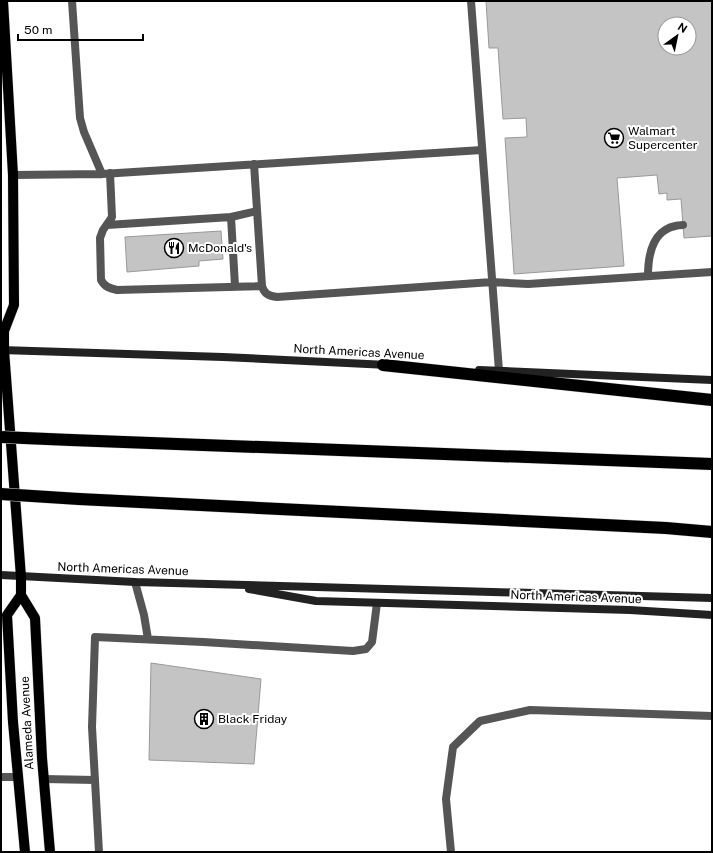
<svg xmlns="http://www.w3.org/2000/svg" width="713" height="853" font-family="'Public Sans',sans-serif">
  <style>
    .building { fill: #c4c4c4; stroke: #999; fill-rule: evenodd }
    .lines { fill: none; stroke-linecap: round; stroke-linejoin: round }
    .primary-casing { stroke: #dbdbdb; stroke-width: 11 }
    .motorway-casing { stroke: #dbdbdb; stroke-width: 13 }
    .service { stroke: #555; stroke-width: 8 }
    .secondary { stroke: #222; stroke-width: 8 }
    .primary { stroke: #000; stroke-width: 10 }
    .motorway { stroke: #000; stroke-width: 12 }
    .motorway-bridge-casing { stroke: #dbdbdb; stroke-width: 13; stroke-linecap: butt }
    .motorway-bridge { stroke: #000; stroke-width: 12 }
    .labels { text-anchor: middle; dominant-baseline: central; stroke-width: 4; stroke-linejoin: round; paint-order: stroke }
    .poi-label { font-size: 12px; fill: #000; stroke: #fff; text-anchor: start }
    .street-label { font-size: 12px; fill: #000; stroke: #fff }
  </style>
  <rect width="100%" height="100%" fill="#fff"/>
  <path class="building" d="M486,1H712V236L684,238L681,199L667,200V193L659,194L657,175L617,178L624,266L514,274L505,138L527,137L526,118L503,119L498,48H489ZM665,24H689V48H665Z
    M221,231L223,259L199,261V266L127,272L125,237Z
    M151,663L261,679L254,764L149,760Z"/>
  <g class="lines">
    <g class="primary-casing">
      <path id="primary" d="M3,1L13,175L14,305L4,331V350L21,577V595L35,618L42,758L50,852
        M21,595L7,615L13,722L25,852"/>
    </g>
    <g class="motorway-casing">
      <path id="motorway" d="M383,365L712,400
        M71,440L712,464
        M79,499L666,528L712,532"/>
    </g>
    <path class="service" d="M72,1L80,118L84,132L102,174
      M471,1L499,371
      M254,164L262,286C264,294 269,296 277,297L492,282L528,284L712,272
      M110,173L112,217L103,230L100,238L101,280C105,287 109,288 117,290L262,286
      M13,175L102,174L482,150
      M231,217L257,211
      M107,225L231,217L235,286
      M648,276C648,251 654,226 683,225
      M135,582L144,615L148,639
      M1,777H18
      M44,779L95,780
      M99,852L92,727L95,637L203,642L353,651L366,649L372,642L377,603
      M451,852L446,799L453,747L480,721L530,710L712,716"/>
    <path class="secondary" d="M1,350L223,357L388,365
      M479,370L712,380
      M1,575L135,582L712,598
      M249,589L316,601L630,610L712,615"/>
    <use href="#primary" class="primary"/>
    <use href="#motorway" class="motorway"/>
    <g class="motorway-bridge-casing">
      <path id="motorway-bridge" d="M1,437L71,440
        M1,494L79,499"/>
    </g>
    <use href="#motorway-bridge" class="motorway-bridge"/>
  </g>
  <defs>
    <g id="supermarket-ring" transform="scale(1)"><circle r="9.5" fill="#fff" stroke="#000" stroke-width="1.5"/><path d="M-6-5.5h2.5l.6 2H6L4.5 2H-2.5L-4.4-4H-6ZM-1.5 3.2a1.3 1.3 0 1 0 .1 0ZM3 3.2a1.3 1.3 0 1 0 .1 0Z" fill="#000"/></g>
    <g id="restaurant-ring" transform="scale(1)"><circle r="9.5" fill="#fff" stroke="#000" stroke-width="1.5"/><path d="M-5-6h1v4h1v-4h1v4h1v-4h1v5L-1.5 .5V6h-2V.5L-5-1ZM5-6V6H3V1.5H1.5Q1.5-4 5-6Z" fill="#000"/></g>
    <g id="building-ring" transform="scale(1)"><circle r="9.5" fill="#fff" stroke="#000" stroke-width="1.5"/><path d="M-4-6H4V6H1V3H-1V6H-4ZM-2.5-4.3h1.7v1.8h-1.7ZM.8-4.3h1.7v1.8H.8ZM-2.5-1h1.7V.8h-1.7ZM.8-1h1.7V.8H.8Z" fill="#000"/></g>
  </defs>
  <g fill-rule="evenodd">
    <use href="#supermarket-ring" x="614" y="138"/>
    <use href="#restaurant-ring" x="174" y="248"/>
    <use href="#building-ring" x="204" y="719"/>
  </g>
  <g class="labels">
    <g class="poi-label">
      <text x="628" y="131">Walmart<tspan x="628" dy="14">Supercenter</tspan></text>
      <text x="188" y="248">McDonald's</text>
      <text x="218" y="719">Black Friday</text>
    </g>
    <g class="street-label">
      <text transform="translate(359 352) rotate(3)">North Americas Avenue</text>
      <text transform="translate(123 569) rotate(2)">North Americas Avenue</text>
      <text transform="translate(576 597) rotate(2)">North Americas Avenue</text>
      <text transform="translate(27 723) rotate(-93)">Alameda Avenue</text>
    </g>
  </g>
  <rect width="713" height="853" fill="none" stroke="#000000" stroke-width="4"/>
  <g transform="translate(677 36) rotate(33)"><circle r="19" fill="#ffffff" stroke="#999999"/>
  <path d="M0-3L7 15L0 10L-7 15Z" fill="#000000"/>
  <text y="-6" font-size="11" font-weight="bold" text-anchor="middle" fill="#000000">N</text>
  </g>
  <path d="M18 34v6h125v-6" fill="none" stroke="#000000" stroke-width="2"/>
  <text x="24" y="34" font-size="12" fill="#000000" stroke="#ffffff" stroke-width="3" paint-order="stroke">50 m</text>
</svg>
